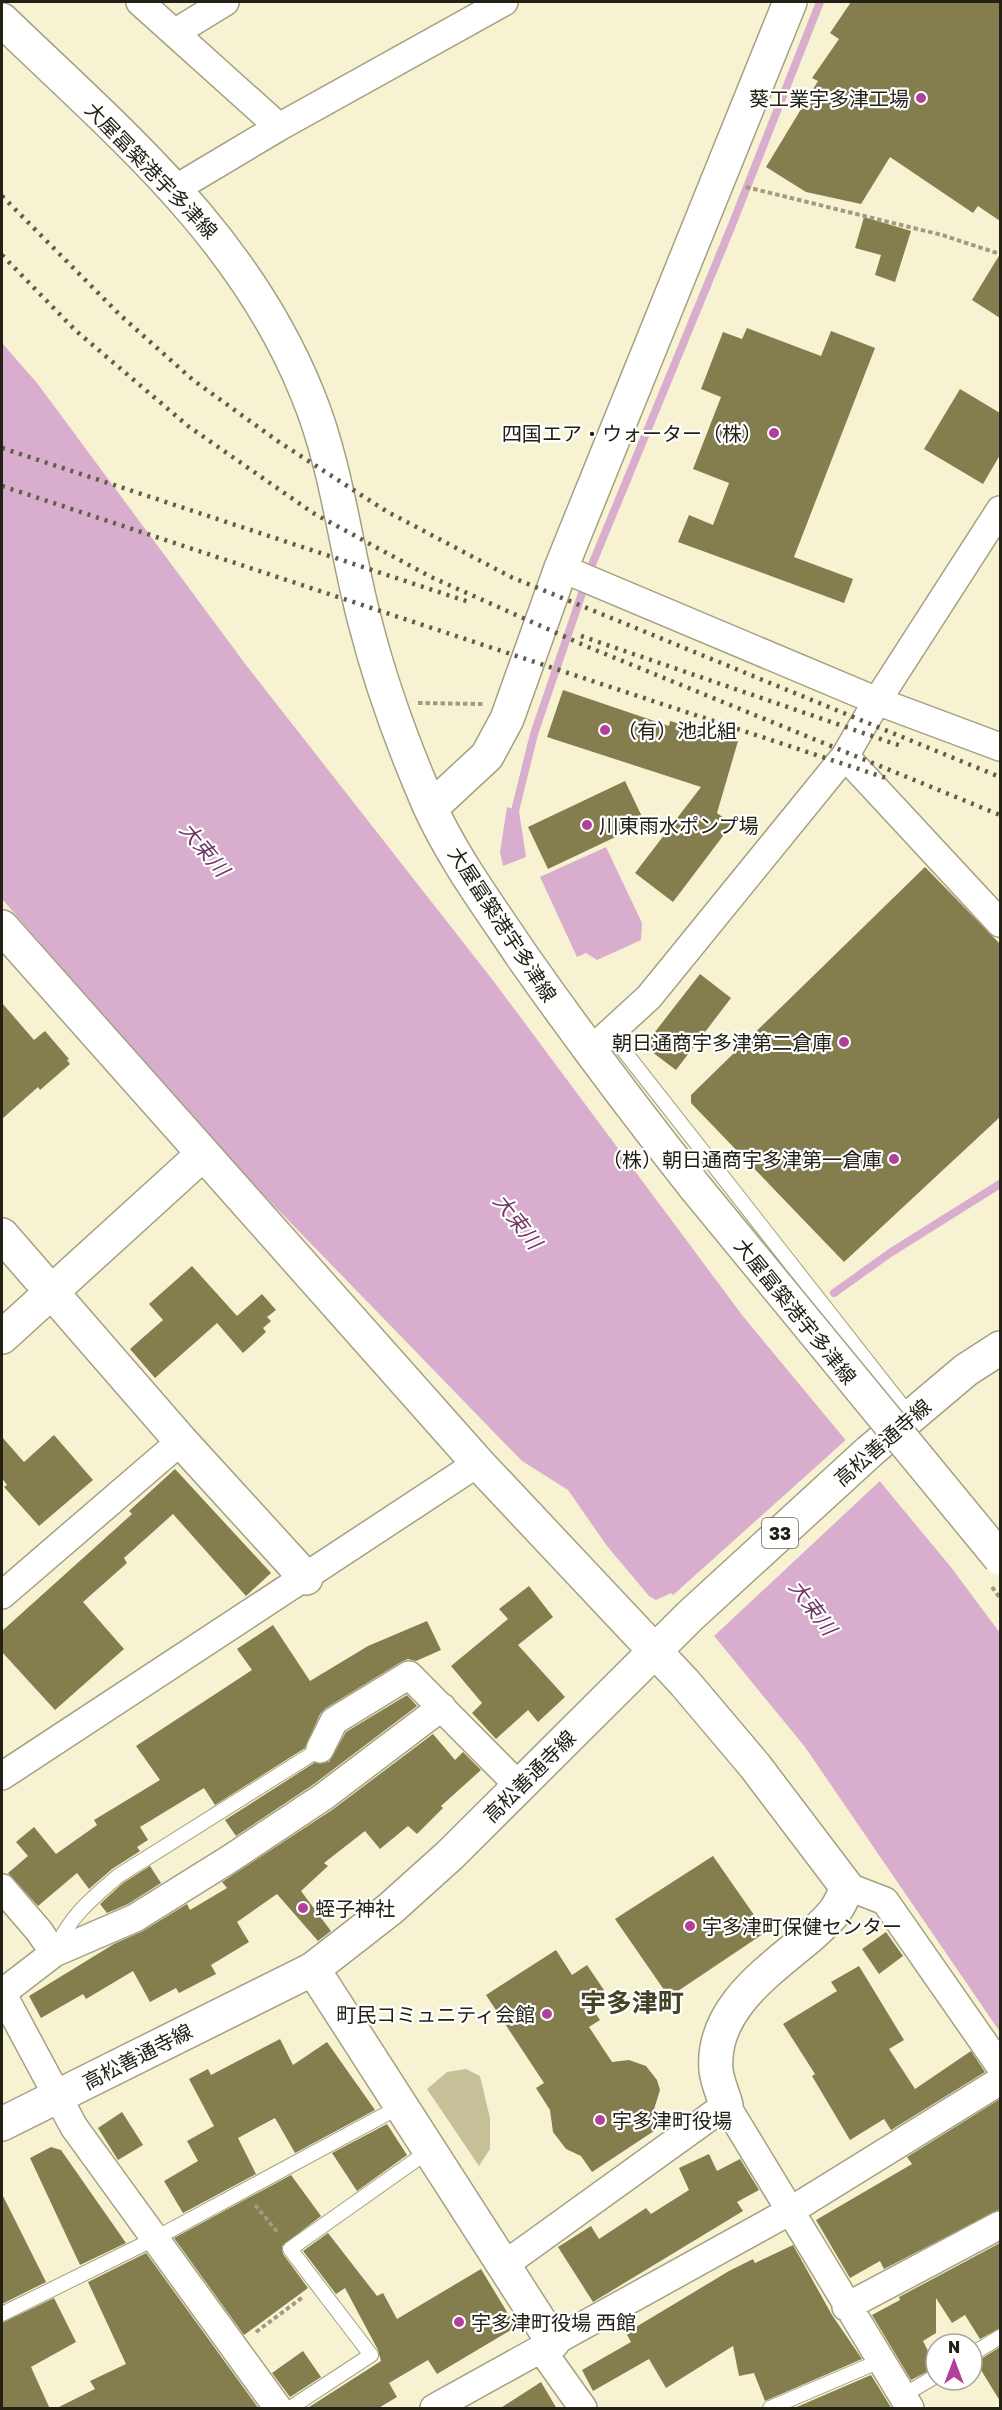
<svg xmlns="http://www.w3.org/2000/svg" width="1002" height="2410" font-family="'Golos Text','Noto Sans JP',sans-serif">
  <style>
    .green { fill: #c6c099 }
    .water { fill: #d9adcd }
    .pier { fill: #f7f3d2 }
    .lines { fill: none; stroke-linecap: round; stroke-linejoin: round }
    .stream { stroke: #d9adcd; stroke-width: 8 }
    .building { fill: #847d4e }
    .lane-casing { stroke: #a4a081; stroke-width: 16 }
    .street-casing { stroke: #a4a081; stroke-width: 30 }
    .secondary-casing { stroke: #a4a081; stroke-width: 36 }
    .primary-casing { stroke: #a4a081; stroke-width: 36 }
    .path { stroke: #a09c84; stroke-width: 4; stroke-dasharray: 4.5 3; stroke-linecap: butt }
    .lane { stroke: #fff; stroke-width: 14 }
    .street { stroke: #fff; stroke-width: 27 }
    .secondary { stroke: #fff; stroke-width: 33 }
    .primary { stroke: #fff; stroke-width: 33 }
    .rail { stroke: #605d4b; stroke-width: 4.5; stroke-dasharray: 3 6; stroke-linecap: butt }
    .secondary-bridge-casing { stroke: #a4a081; stroke-width: 36; stroke-linecap: butt }
    .secondary-bridge { stroke: #fff; stroke-width: 33 }
    .poi-dot { fill: #b2409b; stroke: #fff; stroke-width: 2 }
    .labels { text-anchor: middle; dominant-baseline: central; stroke-width: 4.5; stroke-linejoin: round; paint-order: stroke }
    .shield { fill: #fff; stroke: #65645b; stroke-width: 1.5 }
    .shield-label { font-size: 18px; font-weight: bold; fill: #232115 }
    .poi-label { font-size: 20px; fill: #232115; stroke: #fff; text-anchor: start }
    .street-label { font-size: 20px; fill: #232115; stroke: #fff }
    .water-label { font-size: 21px; font-style: italic; fill: #6e3761; stroke: #fff }
    .district-label { font-size: 26px; font-weight: bold; fill: #464226; stroke: #fff }
  </style>
  <rect width="100%" height="100%" fill="#f7f3d2"/>
  <path class="green" d="M466,2069L480,2076L490,2118V2149L479,2166L427,2089L447,2072Z"/>
  <path class="water" d="M2,343L37,383L246,665L495,983L742,1315L950,1566L1000,1633V2032L805,1747L715,1637L671,1593L656,1600L649,1596L607,1546L568,1490L522,1461L220,1150L2,899Z
    M507,807L519,811L526,857L503,866L500,852Z
    M606,847L642,923L641,940L597,960L586,953L577,957L540,877Z"/>
  <path class="pier" d="M848,1438L882,1479L712,1638L672,1596Z"/>
  <g class="lines">
    <path class="stream" d="M513,819L534,734L591,567L732,225L820,2
      M834,1293L890,1253L1000,1184"/>
  </g>
  <path class="building" d="M851,2H1000V221L978,206L973,213L890,157L861,204L806,192L766,167L818,81L812,78L839,39L830,33Z
    M864,217L911,231L895,282L875,275L881,255L855,248Z
    M1000,254V318L972,300Z
    M747,328L821,356L831,331L875,348L794,557L853,579L844,603L678,542L689,515L713,525L729,483L693,469L721,397L701,389L723,332L742,339Z
    M960,389L1000,413V455L983,484L924,449Z
    M563,690L669,726L670,721L738,741L717,813L732,824L673,902L635,873L701,787L547,737Z
    M625,781L645,823L548,869L528,827Z
    M925,867L1000,944V1117L844,1262L691,1103V1095Z
    M700,974L731,998L676,1070L644,1046Z
    M2,1003L34,1040L45,1031L69,1059L67,1060L70,1064L40,1090L38,1087L2,1119Z
    M192,1266L237,1316L262,1294L276,1310L267,1317L271,1321L263,1328L266,1332L243,1353L217,1323L155,1378L130,1349L163,1320L149,1304Z
    M54,1435L93,1480L39,1526L4,1487L7,1485L2,1478V1437L24,1462Z
    M175,1469L271,1573L246,1596L173,1514L124,1558L127,1563L83,1602L124,1649L55,1710L2,1652V1631L132,1514L129,1511Z
    M529,1586L553,1617L518,1645L565,1697L538,1722L528,1710L496,1739L472,1713L482,1703L451,1666L508,1619L499,1609Z
    M427,1621L441,1650L416,1661L408,1659L401,1662L326,1708L320,1714L305,1748L215,1805L204,1788L140,1827L148,1840L137,1847L140,1851L112,1869L89,1889L77,1873L38,1906L8,1873L28,1856L16,1842L34,1827L56,1854L97,1825L94,1820L160,1780L136,1746L252,1670L237,1649L273,1625L310,1681L368,1646Z
    M407,1695L417,1706L314,1784L236,1836L225,1820L314,1763L329,1762L346,1732Z
    M433,1734L455,1760L463,1752L481,1770L441,1806L443,1808L417,1834L408,1826L380,1849L365,1831L324,1863L328,1866L301,1891L331,1931L318,1941L277,1894L237,1922L249,1942L211,1965L216,1974L179,1993L176,1988L150,2002L133,1971L86,1999L83,1994L41,2018L29,1996L114,1944L143,1931L187,1904L190,1910L227,1888L222,1882L332,1810Z
    M713,1856L766,1932L669,1997L615,1919Z
    M150,1866L161,1883L128,1904L107,1913L100,1904L123,1883Z
    M886,1932L903,1956L879,1974L862,1949Z
    M556,1950L572,1975L587,1965L608,1996L591,2007L600,2020L589,2027L612,2062L629,2060L646,2066L657,2080L660,2090L651,2119L657,2129L592,2172L581,2156L566,2149L553,2132L550,2110L536,2088L544,2083L486,1995Z
    M859,1966L904,2040L889,2049L915,2089L971,2051L985,2072L891,2130L884,2119L850,2140L812,2076L815,2074L783,2024L837,1991L831,1982Z
    M280,2039L293,2065L327,2042L375,2110L295,2153L275,2118L238,2138L256,2174L183,2213L164,2181L198,2161L187,2141L214,2126L189,2079L208,2069L211,2075Z
    M1000,2099V2209L884,2269L880,2261L850,2278L816,2220L912,2164L907,2157Z
    M122,2112L143,2145L118,2160L98,2128Z
    M387,2124L407,2155L357,2191L332,2153Z
    M51,2147L61,2150L126,2243L80,2265L30,2158Z
    M709,2154L717,2171L740,2159L759,2190L737,2202L743,2211L593,2302L558,2247L591,2226L599,2239L646,2208L651,2214L689,2190L679,2168Z
    M291,2175L321,2216L282,2246L283,2254L308,2288L244,2335L174,2238Z
    M2,2194L46,2282L2,2304Z
    M328,2233L377,2296L383,2293L397,2319L481,2269L516,2327L437,2374L428,2360L389,2383L397,2397L377,2409H306L381,2361L378,2350L345,2288L336,2294L303,2251Z
    M1000,2243V2328L980,2339L965,2315L952,2323L936,2298V2333L923,2341L936,2367L911,2380L872,2315L900,2300L899,2297Z
    M793,2245L832,2315L862,2359L765,2401L754,2373L739,2376L733,2346L666,2388L649,2359L593,2391L582,2370L631,2342L626,2333L729,2271L753,2259L755,2263Z
    M146,2253L259,2409H55L95,2389L90,2381L126,2364L88,2282Z
    M54,2298L76,2342L31,2367L50,2409H2V2323Z
    M1000,2347V2401L976,2362Z
    M303,2351L321,2377L290,2397L272,2373Z
    M871,2375L892,2409H792Z
    M541,2382L557,2409H499Z"/>
  <g class="lines">
    <g class="lane-casing">
      <path id="lane" d="M610,1033L911,1417
        M54,1952C70,1916 89,1901 118,1876L320,1749
        M2,2314L154,2239L401,2106
        M972,2354L1000,2337
        M902,2396L936,2376
        M290,2408L371,2355L290,2249L430,2150
        M770,2408L880,2361"/>
    </g>
    <g class="street-casing">
      <path id="street" d="M140,2L279,127
        M176,32L225,2
        M175,189L279,127L504,2
        M561,568L877,701L1000,747
        M845,756L1000,923
        M589,1052L649,997L845,756L877,701L1000,510
        M2,1595L181,1441
        M320,1749L334,1721L409,1675L519,1786
        M2,1776L478,1463
        M846,1886L885,1901L1000,2066
        M2,1888L39,1931L54,1953
        M504,2265L726,2105L910,2408
        M846,2307L1000,2225
        M541,2349L583,2408
        M278,2408L74,2127L2,1993L54,1953L135,1918L228,1860L323,1797L442,1707
        M434,2408L790,2211L1000,2081"/>
    </g>
    <g class="secondary-casing">
      <path id="secondary" d="M2,20C120,134 243,235 307,393C337,465 345,546 365,622C381,685 403,745 429,805C453,858 488,905 520,953C576,1033 634,1110 695,1187
        M431,808L487,756L507,719L561,568L790,2
        M2,927L478,1463L684,1682L755,1766L846,1886C841,1910 827,1921 809,1937C769,1971 711,2009 716,2070C717,2081 723,2094 726,2105
        M2,1235L181,1441L306,1578
        M2,1337L203,1154
        M313,1969L553,2342"/>
    </g>
    <g class="primary-casing">
      <path id="primary" d="M2,2124L313,1969L390,1909L450,1855L690,1616L870,1451L966,1370L1000,1348"/>
    </g>
    <path class="path" d="M746,187L942,235L1000,254
      M418,703L483,704
      M992,1587L1000,1598
      M255,2205L279,2234
      M256,2332L303,2297"/>
    <use href="#lane" class="lane"/>
    <use href="#street" class="street"/>
    <use href="#secondary" class="secondary"/>
    <use href="#primary" class="primary"/>
    <path class="rail" d="M2,196L120,315L193,380L279,442L386,511L511,577L1000,777
      M2,255L75,330L188,426L313,513L431,577L588,647L1000,815
      M2,448L472,603
      M2,486L886,778
      M581,636L904,747"/>
    <g class="secondary-bridge-casing">
      <path id="secondary-bridge" d="M695,1187L1000,1558"/>
    </g>
    <use href="#secondary-bridge" class="secondary-bridge"/>
  </g>
  <g class="poi-dot">
    <circle cx="921" cy="98" r="6"/>
    <circle cx="774" cy="433" r="6"/>
    <circle cx="605" cy="730" r="6"/>
    <circle cx="587" cy="825" r="6"/>
    <circle cx="844" cy="1042" r="6"/>
    <circle cx="894" cy="1159" r="6"/>
    <circle cx="303" cy="1908" r="6"/>
    <circle cx="690" cy="1926" r="6"/>
    <circle cx="547" cy="2014" r="6"/>
    <circle cx="600" cy="2120" r="6"/>
    <circle cx="459" cy="2322" r="6"/>
  </g>
  <g class="labels">
    <rect class="shield" x="762" y="1518" width="36" height="30" rx="4.5"/>
    <g class="shield-label">
      <text x="780" y="1533">33</text>
    </g>
    <g class="poi-label">
      <text x="909" y="98" text-anchor="end">葵工業宇多津工場</text>
      <text x="762" y="433" text-anchor="end">四国エア・ウォーター（株）</text>
      <text x="617" y="730">（有）池北組</text>
      <text x="599" y="825">川東雨水ポンプ場</text>
      <text x="832" y="1042" text-anchor="end">朝日通商宇多津第二倉庫</text>
      <text x="882" y="1159" text-anchor="end">（株）朝日通商宇多津第一倉庫</text>
      <text x="315" y="1908">蛭子神社</text>
      <text x="702" y="1926">宇多津町保健センター</text>
      <text x="535" y="2014" text-anchor="end">町民コミュニティ会館</text>
      <text x="612" y="2120">宇多津町役場</text>
      <text x="471" y="2322">宇多津町役場 西館</text>
    </g>
    <g class="street-label">
      <text transform="translate(152 170) rotate(46)">大屋冨築港宇多津線</text>
      <text transform="translate(503 924) rotate(57)">大屋冨築港宇多津線</text>
      <text transform="translate(796 1311) rotate(51)">大屋冨築港宇多津線</text>
      <text transform="translate(882 1442) rotate(-41)">高松善通寺線</text>
      <text transform="translate(529 1776) rotate(-45)">高松善通寺線</text>
      <text transform="translate(137 2056) rotate(-27)">高松善通寺線</text>
    </g>
    <g class="water-label">
      <text transform="translate(205 849) rotate(50)">大束川</text>
      <text transform="translate(518 1221) rotate(52)">大束川</text>
      <text transform="translate(813 1607) rotate(53)">大束川</text>
    </g>
    <g class="district-label">
      <text x="632" y="2002">宇多津町</text>
    </g>
  </g>
  <rect width="1002" height="2410" fill="none" stroke="#232115" stroke-width="6"/>
  <g transform="translate(954 2362)"><circle r="28" fill="#ffffff" stroke="#a7a6a1" stroke-width="1.5"/>
  <path d="M0-4.5L10 22L0 15L-10 22Z" fill="#b2409b"/>
  <text y="-9" font-size="16" font-weight="bold" text-anchor="middle" fill="#232115">N</text>
  </g>
</svg>
